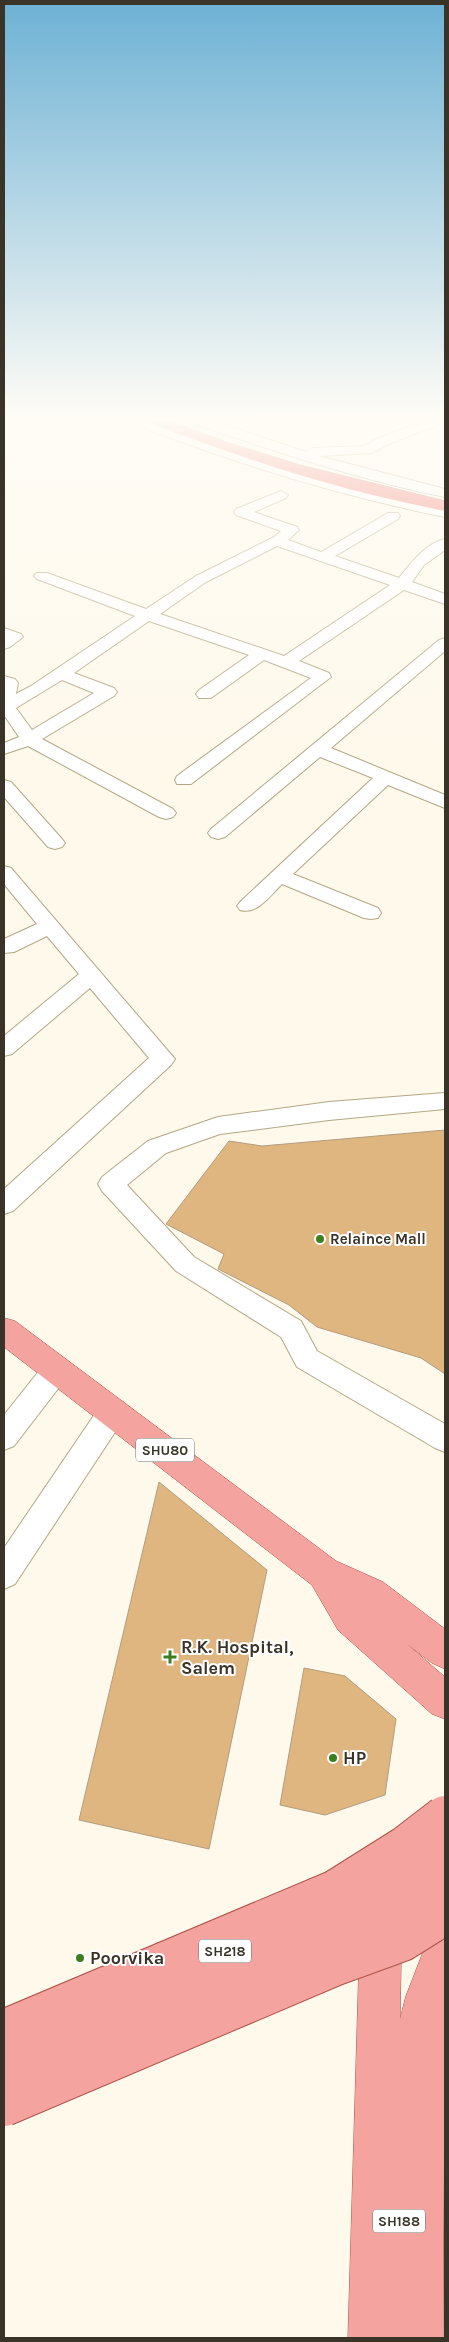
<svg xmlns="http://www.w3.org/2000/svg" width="449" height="2342" font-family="Karla,sans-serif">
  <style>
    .building { fill: #e0b680; stroke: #b39c7f }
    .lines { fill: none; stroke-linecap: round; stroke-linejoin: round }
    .minor-casing { stroke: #b3a785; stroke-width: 2 }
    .major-casing { stroke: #ae544b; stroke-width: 1 }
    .highway-casing { stroke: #ae544b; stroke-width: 1 }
    .minor { fill: #fff; fill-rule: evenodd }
    .major { fill: #f4a39e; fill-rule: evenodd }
    .highway { fill: #ed665e; fill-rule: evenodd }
    .major-bridge-casing { stroke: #ae544b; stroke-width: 44; stroke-linecap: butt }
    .major-bridge { stroke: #f4a39e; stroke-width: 42 }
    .poi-dot { fill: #3b7f21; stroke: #fff; stroke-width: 2 }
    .labels { text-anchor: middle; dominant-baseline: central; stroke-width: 4; stroke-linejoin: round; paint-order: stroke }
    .shield { fill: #fff; stroke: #747168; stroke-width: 1 }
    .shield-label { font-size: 14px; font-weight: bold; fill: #393427 }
    .poi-label { font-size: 15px; font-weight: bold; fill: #393427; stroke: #fff; text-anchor: start }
    .near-poi-label { font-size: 18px; font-weight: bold; fill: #393427; stroke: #fff; text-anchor: start }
  </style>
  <rect width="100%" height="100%" fill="#fef9eb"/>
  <path class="building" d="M445,1130V1374L421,1358L317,1327L289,1305L218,1269L224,1254L166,1224L229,1141L262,1146Z
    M159,1482L267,1570L209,1849L79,1820Z
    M304,1668L345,1676L396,1719L385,1795L325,1815L280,1805Z"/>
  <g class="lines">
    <g class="minor-casing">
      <path id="minor" d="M122,417H139L210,444L289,469L445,509V517C335,495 228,461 123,420Z
        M183,417H201L306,452L313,448L364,446L381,437L436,417H445V422L391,443L372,453L319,456L445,489V497C357,479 270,450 184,420Z
        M281,491L288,495L286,498L254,512L297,527L299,530L288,540L321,552L388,513H398L400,516L398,519L335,556L399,578C411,563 426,543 445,539V550L424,565L412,582L445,594V604L404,590L299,661L329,673L331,677L191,784H177L175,780L177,776L311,678L264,660L211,698H199L196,694L199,690L249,655L149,621L74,673L114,688L117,692L114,696L42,739L173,809L176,813L173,817L166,819L159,817L28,746L4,754V743L19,737L4,715V676L15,679L18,683L16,694L31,686L135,616L37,579L34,576L37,573H47L146,609L196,576L274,537L281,531L236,515L234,512L236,509ZM277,546L390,585L284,656L160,614L206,582ZM62,680L94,693L32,730L16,708Z
        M4,628L21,634L23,637L10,647L4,649Z
        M445,638V651L331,748L445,795V808L388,785L293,874L378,908L381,913L378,918L371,919L364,918L282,884C270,896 257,915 240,910L237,906L240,902L373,778L320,757L225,837L218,839L211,837L208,833L211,829L439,640Z
        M4,780L11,782L62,839L65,843L62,847L55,849L48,847L4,797Z
        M4,866L11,868L175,1059L171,1065L13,1211L4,1214V1189L149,1058L90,988L12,1054L4,1056V1036L79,974L47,936L14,952L4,953V939L37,924L4,884Z
        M445,1093V1109L329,1120L220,1134L166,1153L127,1185L194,1257L301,1321L317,1351L445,1424V1452L435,1448L297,1367L281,1337L176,1271L102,1191L98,1184L102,1177L148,1141L218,1117L329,1102Z
        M57,1357L67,1361L71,1369L67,1377L14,1446L4,1450V1415L47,1361Z
        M113,1399L123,1402L127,1411L123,1420L15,1584L4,1589V1548L103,1402Z"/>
    </g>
    <g class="major-casing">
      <path id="major" d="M4,1318L15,1321L336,1561L383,1582L445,1629V1669L432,1663L407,1644L445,1677V1719L432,1714L338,1630L312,1585L4,1347Z
        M386,1915L401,1921L407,1936L401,1964L400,2019L406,1996L430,1934L445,1928L443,2338H348L359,1964L365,1936L371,1921Z"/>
    </g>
    <g class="highway-casing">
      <path id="highway" d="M141,417H160L226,442L300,465L445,501V511C342,491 241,459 143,420Z"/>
    </g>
    <use href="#minor" class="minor"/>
    <use href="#major" class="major"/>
    <use href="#highway" class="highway"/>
    <g class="major-bridge-casing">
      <path id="major-bridge" d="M374,1885L445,1853
        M4,2031L336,1891L406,1847L445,1817
        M4,2075L445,1887
        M4,2105L336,1964L402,1940L445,1913"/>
    </g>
    <use href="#major-bridge" class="major-bridge"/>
  </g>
  <linearGradient id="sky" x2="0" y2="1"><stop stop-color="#6db1d4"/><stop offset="0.56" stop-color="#fffcf6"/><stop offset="1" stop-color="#fffcf6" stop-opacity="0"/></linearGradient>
  <rect width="449" height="745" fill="url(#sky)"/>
  <g class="poi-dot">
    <circle cx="320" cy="1239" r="5"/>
    <path d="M167.5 1649.5h5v5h5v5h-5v5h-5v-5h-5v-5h5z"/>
    <circle cx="333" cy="1758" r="5"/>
    <circle cx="80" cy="1958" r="5"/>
  </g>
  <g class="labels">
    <g class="shield">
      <rect x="136" y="1438.5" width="58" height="23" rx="4"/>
      <rect x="199" y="1939.5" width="52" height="23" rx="4"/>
      <rect x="373" y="2209.5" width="52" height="23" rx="4"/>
    </g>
    <g class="shield-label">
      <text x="165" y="1450">SHU80</text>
      <text x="225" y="1951">SH218</text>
      <text x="399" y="2221">SH188</text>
    </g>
    <g class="poi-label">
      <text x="330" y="1239">Relaince Mall</text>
    </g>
    <g class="near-poi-label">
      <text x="181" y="1647">R.K. Hospital,<tspan x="181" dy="21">Salem</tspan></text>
      <text x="343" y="1758">HP</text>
      <text x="90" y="1958">Poorvika</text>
    </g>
  </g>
  <rect width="449" height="2342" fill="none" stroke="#393427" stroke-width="10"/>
</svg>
